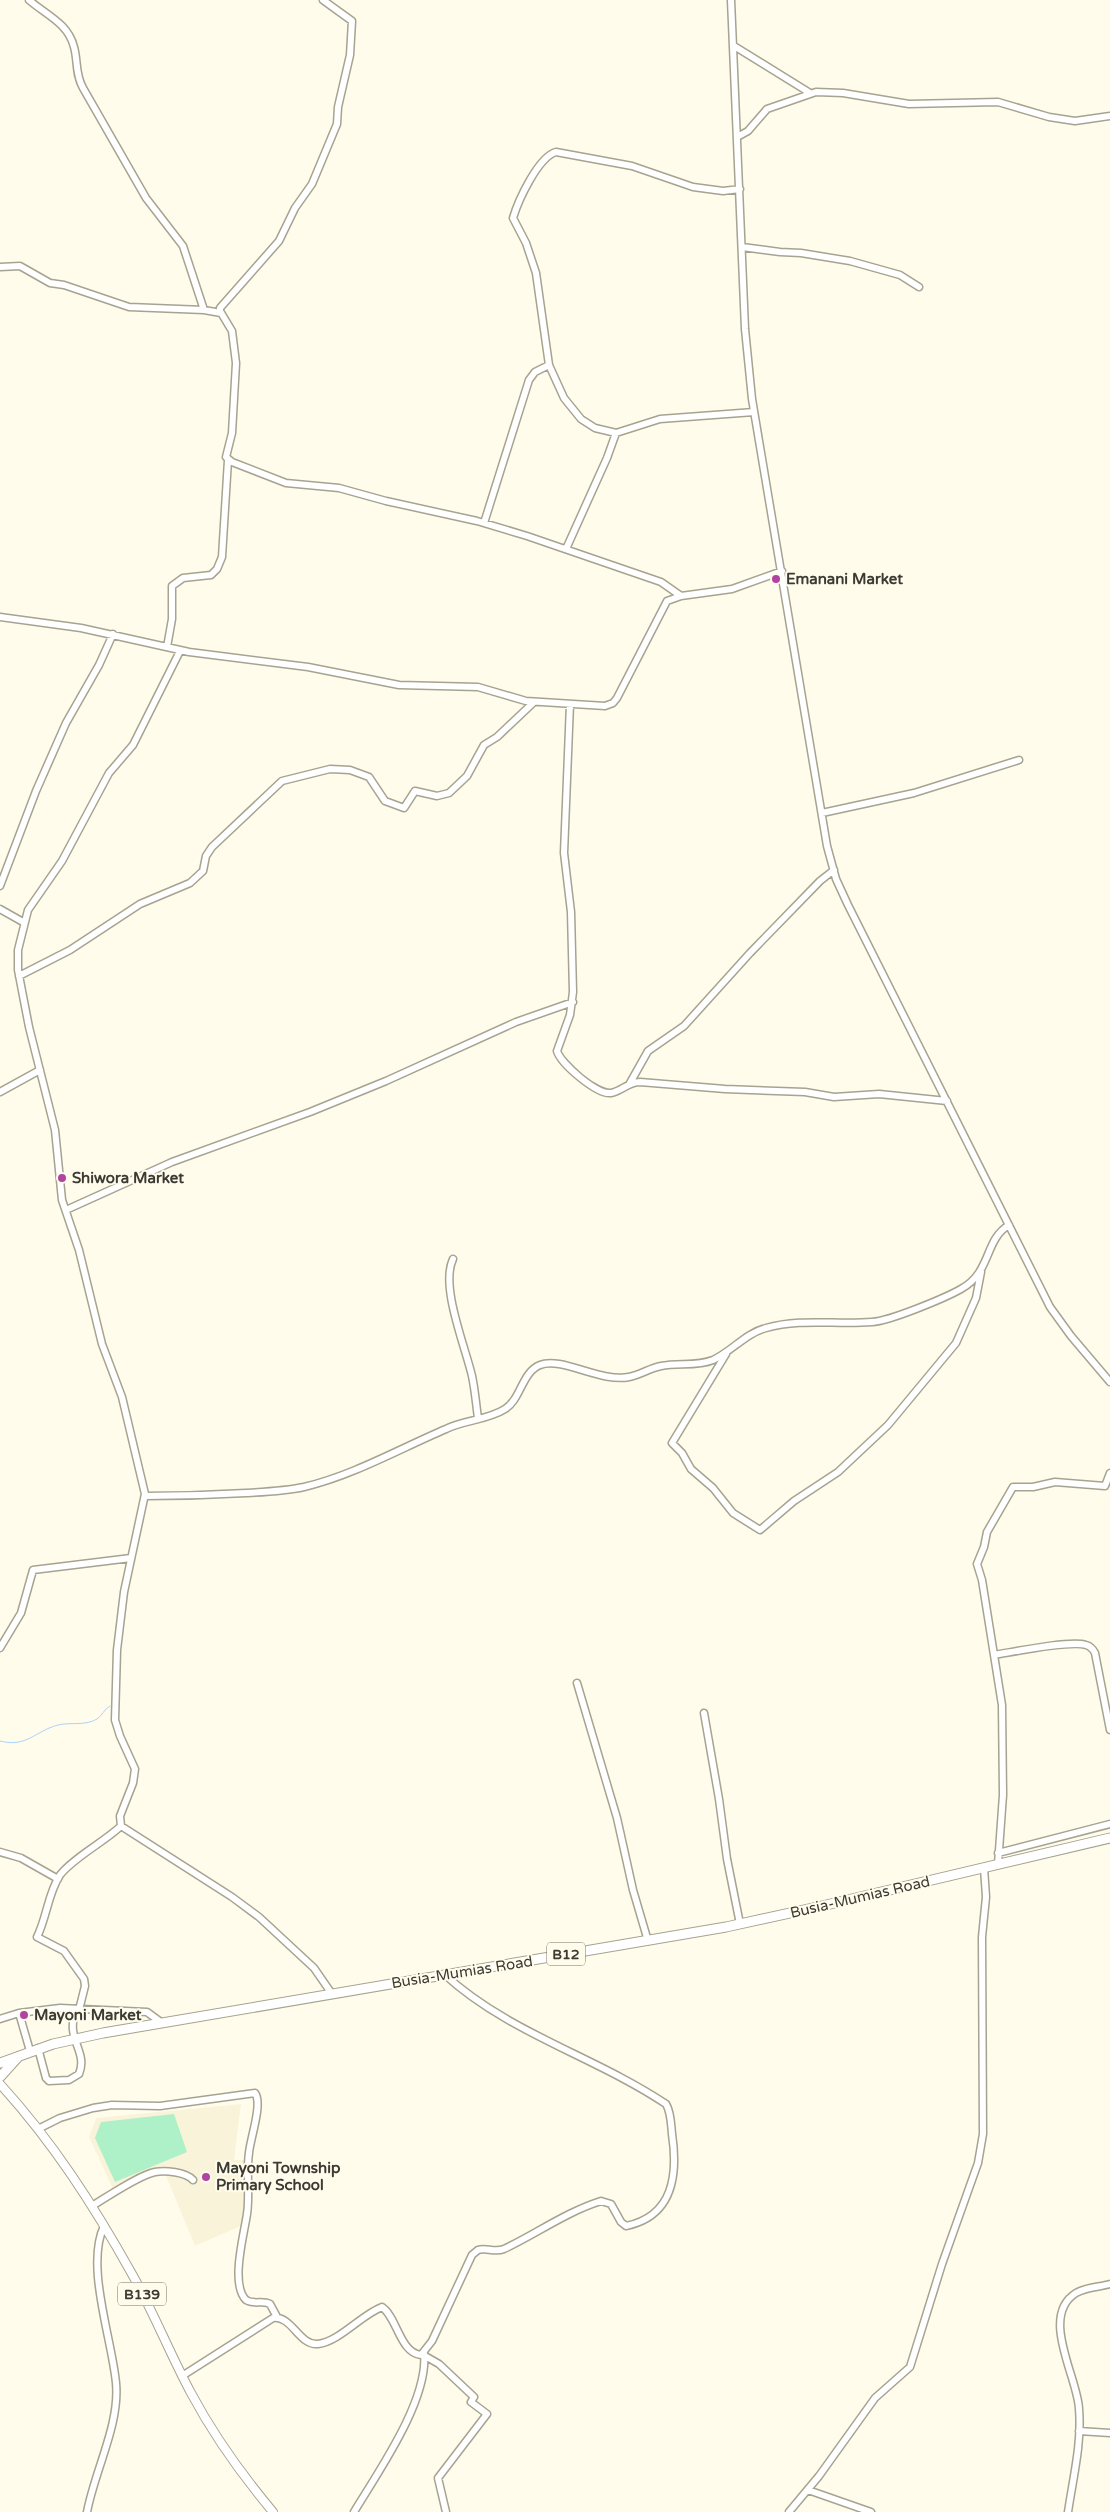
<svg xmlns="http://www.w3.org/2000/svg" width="1110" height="2512" font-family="'Varela Round',sans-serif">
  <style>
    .built { fill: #f9f4d9 }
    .green { fill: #aef0c7 }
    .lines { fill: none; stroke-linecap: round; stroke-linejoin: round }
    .stream { stroke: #abd3fc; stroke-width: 1 }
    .minor-casing { stroke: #a6a390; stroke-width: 9 }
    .major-casing { stroke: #a6a390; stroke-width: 10 }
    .highway-casing { stroke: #a6a390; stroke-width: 11 }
    .minor { stroke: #fff; stroke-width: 6 }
    .major { stroke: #fff; stroke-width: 8 }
    .highway { stroke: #fff; stroke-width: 9 }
    .poi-dot { fill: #b143a1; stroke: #fffcec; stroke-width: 2 }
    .labels { text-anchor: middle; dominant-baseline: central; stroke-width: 4; stroke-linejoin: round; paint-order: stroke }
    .shield { fill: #fffcec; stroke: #76756a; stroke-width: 1 }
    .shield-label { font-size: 14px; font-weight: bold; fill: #3c3b33 }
    .poi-label { font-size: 15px; font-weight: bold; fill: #3c3b33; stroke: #fffcec; text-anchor: start }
    .street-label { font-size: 15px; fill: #3c3b33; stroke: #fffcec }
  </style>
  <rect width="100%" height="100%" fill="#fffcec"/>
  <path class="built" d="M241,2104L234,2160H246L245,2213L243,2225L195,2246L162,2166L113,2189L89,2137L96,2118Z"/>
  <path class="green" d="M174,2114L187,2152L115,2182L95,2138L101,2122Z"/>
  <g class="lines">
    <path class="stream" d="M0,1741C27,1748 35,1731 58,1725C70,1722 86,1726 97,1719C102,1716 104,1709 110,1706"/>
    <g class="minor-casing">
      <path id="minor" d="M29,0C46,15 68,23 74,47C78,61 75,74 83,88L146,198L183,246L204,310L221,313
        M323,0L352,21L350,55L338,107L337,124L312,184L295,208L279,241L220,308V311L232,331L236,363L232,433L226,457L232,462L286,483L339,488L386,501L477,521L527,536L661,582L681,596
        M731,0L745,329L752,399L827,846L836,879L848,905L1050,1307L1071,1336L1110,1382
        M734,46L810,93
        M739,136L748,131L767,109L816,92L843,93L909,104L998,102L1049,117L1075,121L1110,116
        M740,189L723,191L693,187L632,166L556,152C538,157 518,201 513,218L526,243L536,273L549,365L564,398L581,419L595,428L616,433L660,419L754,412
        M742,247L780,252L801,253L850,261L900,275L919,287
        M0,267L20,266L50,283L64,285L129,307L204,310
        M484,523L529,380L535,372L549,365
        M566,549L607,458L616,433
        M0,617L81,628L189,652L308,667L399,685L478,687L526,701L605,706L613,703L617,698L667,601L681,596L732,589L782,571
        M167,647L172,619V586L183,578L211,575L217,569L222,557L228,460
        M180,651L133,745L109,773L62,861L28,910L18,950V970L29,1027L55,1130L62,1200L79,1250L102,1344L122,1397L145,1494L124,1592L117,1650L115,1720L120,1736L135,1769L133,1783L120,1816L121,1826L232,1897L259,1917L314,1968L332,1994
        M570,704L564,853L571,912L573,992L570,1015L557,1051C561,1064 597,1095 611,1093C622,1091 628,1082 640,1082L725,1089L805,1092L834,1097L879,1094L947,1101
        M822,813L914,793L1019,760
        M0,886L36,791L66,723L99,665L113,634
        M0,909L23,922
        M19,976L70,950L140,904L190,883L203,871L206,856L212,847L282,781L330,769L350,770L369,777L385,801L404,808L415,791L437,796L449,793L467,776L484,745L497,737L534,702
        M630,1083L648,1051L684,1026L750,953L820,881L834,870
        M0,1092L40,1070
        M66,1210L172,1162L310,1112L386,1081L516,1022L573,1002
        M453,1259C440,1286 465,1346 472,1376C475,1390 476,1404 478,1418
        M726,1354L672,1443L682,1453L691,1469L713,1488L733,1513L760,1530L794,1501L838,1472L888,1425L956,1343L976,1298L981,1272
        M145,1496C179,1496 212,1495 246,1493C265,1492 285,1491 304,1487C354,1475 399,1449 446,1429C464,1420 488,1420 505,1409C521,1399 522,1372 540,1365C561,1356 601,1383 629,1377C640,1375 650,1368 661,1366C678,1362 696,1367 713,1360C732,1351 746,1333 766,1328C801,1318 836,1325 872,1322C890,1321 945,1298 961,1289C992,1272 984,1240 1009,1225
        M0,1648L21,1613L33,1570L131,1558
        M994,1655C1013,1652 1070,1640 1086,1645C1090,1646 1093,1649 1095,1653L1110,1730
        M577,1683L617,1818L633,1890L648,1941
        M704,1713L719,1799L727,1859L740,1924
        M0,1852L21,1858L58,1879
        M998,1853L1110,1824
        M998,1864L1003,1795L1002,1705L982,1580L977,1564L984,1547L987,1532L1013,1487H1033L1055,1482L1105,1486L1110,1473
        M79,2010L85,1986L84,1979L64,1951L37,1937C47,1917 48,1893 60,1875C73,1858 104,1842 121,1826
        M19,2013L30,2051
        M0,2019L19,2013L60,2008L147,2012L162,2023
        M38,2048L46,2078L49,2081L69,2080L79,2074C86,2057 75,2047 73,2030C72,2024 74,2016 75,2010
        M40,2128L60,2118L93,2108L112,2105L160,2106L255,2093C263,2104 250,2139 249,2153C246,2173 250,2194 247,2214C244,2235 230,2284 246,2300C254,2305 262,2300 270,2304L277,2317
        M92,2206C107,2197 139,2175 155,2172C165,2170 186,2172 193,2180
        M425,2356L439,2364L474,2397L471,2402L487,2414L438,2478L446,2512
        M182,2376L273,2318C292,2315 299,2346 318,2344C340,2341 361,2315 382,2307C397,2317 400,2353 421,2355L432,2341L472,2255L478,2250C486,2247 494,2253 504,2249C536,2234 566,2212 601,2201L611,2204L621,2222L626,2226C674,2216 678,2174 672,2134C671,2124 671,2112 666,2104C594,2056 508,2033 444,1974
        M1079,2431L1110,2433
        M808,2490L871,2512
        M87,2512C95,2470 120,2424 116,2383C112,2339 85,2266 104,2226
        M354,2512C378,2472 429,2400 424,2353
        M789,2512L819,2476L875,2398L910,2367L942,2264L978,2163L983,2134L982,1937L986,1897L984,1868
        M1068,2512C1073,2478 1082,2443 1079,2409C1078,2378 1039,2316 1076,2293C1086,2287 1100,2287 1110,2284"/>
    </g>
    <g class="major-casing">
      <path id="major" d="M0,2084C53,2142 94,2206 132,2274C154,2313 170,2354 191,2393C214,2436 242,2475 273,2512"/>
    </g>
    <g class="highway-casing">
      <path id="highway" d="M0,2063L53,2044L103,2033L726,1927L822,1906L1110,1838
        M0,2077L19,2056"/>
    </g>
    <use href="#minor" class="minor"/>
    <use href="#major" class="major"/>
    <use href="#highway" class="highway"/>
  </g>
  <g class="poi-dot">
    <circle cx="776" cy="579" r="5"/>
    <circle cx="62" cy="1178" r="5"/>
    <circle cx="24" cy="2015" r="5"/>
    <circle cx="206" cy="2177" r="5"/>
  </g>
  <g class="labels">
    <g class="shield">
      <rect x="547" y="1942.5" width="38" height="23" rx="4"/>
      <rect x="118" y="2282.5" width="48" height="23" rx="4"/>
    </g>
    <g class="shield-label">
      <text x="566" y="1954">B12</text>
      <text x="142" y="2294">B139</text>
    </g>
    <g class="poi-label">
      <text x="786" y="579">Emanani Market</text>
      <text x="72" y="1178">Shiwora Market</text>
      <text x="34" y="2015">Mayoni Market</text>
      <text x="216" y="2168">Mayoni Township<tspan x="216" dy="17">Primary School</tspan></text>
    </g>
    <g class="street-label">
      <text transform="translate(860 1897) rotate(-13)">Busia-Mumias Road</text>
      <text transform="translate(462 1972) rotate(-9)">Busia-Mumias Road</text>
    </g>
  </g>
</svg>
